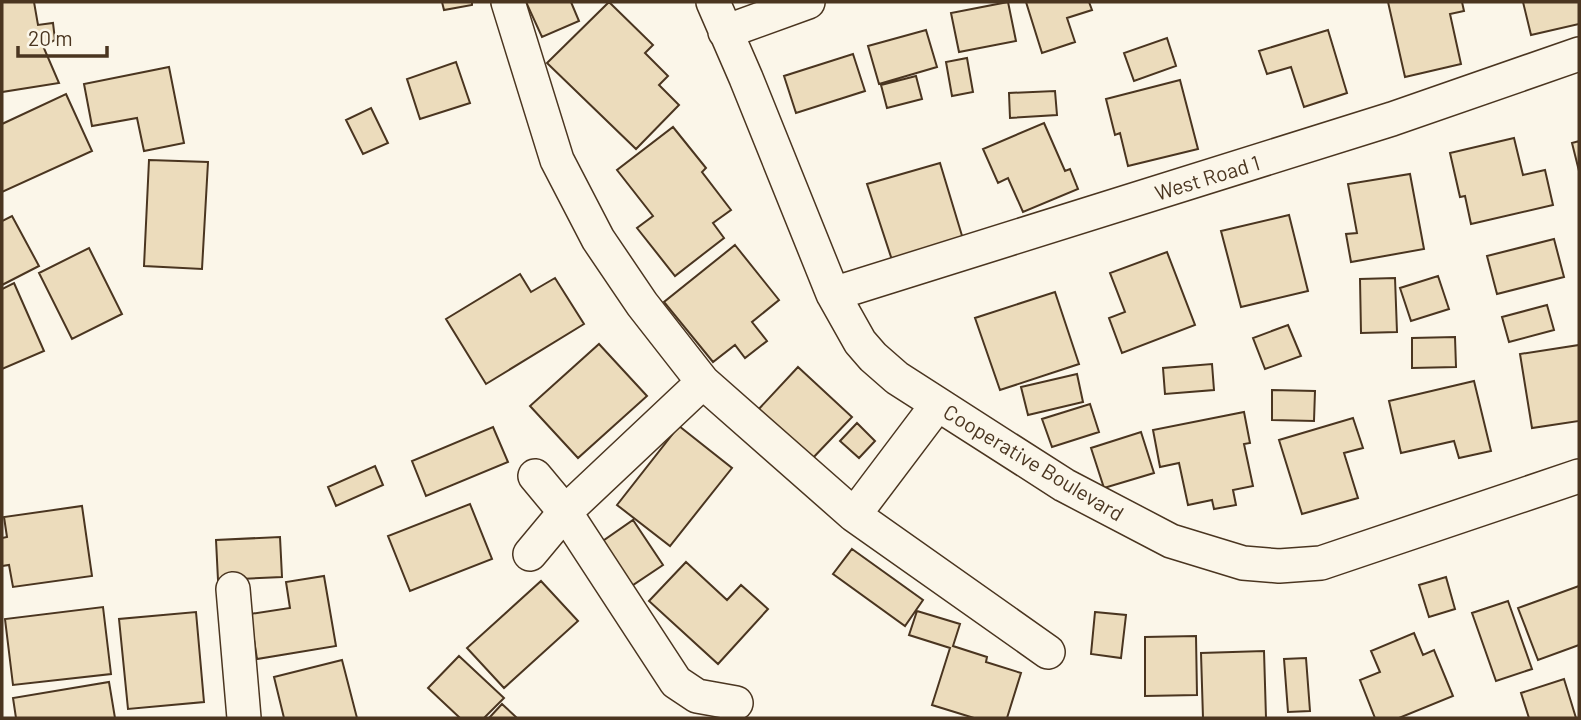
<svg xmlns="http://www.w3.org/2000/svg" width="1581" height="720" font-family="Barlow,sans-serif">
  <style>
    .building { fill: #ecdcbc; stroke: #4a3520; stroke-width: 2 }
    .lines { fill: none; stroke-linecap: round; stroke-linejoin: round }
    .minor-casing { stroke: #4a3520; stroke-width: 36 }
    .minor { stroke: #fbf6e9; stroke-width: 33 }
    .labels { text-anchor: middle; dominant-baseline: central; stroke-width: 5; stroke-linejoin: round; paint-order: stroke }
    .street-label { font-size: 21px; fill: #4a3520; stroke: #fbf6e9 }
  </style>
  <rect width="100%" height="100%" fill="#fbf6e9"/>
  <path class="building" d="M2,2H34L38,25L53,23L55,40L43,46L59,83L2,92Z
    M442,2H472V5L444,10Z
    M526,2H571L579,21L542,37Z
    M609,2L653,45L645,53L668,76L659,85L679,105L636,149L547,63Z
    M1008,2L1016,41L959,52L951,13Z
    M1026,2H1089L1092,10L1067,18L1075,42L1042,53Z
    M1388,2H1462L1464,11L1450,14L1461,64L1405,77Z
    M1523,2H1579V24L1531,35Z
    M926,30L937,67L879,84L868,46Z
    M1328,30L1347,93L1304,107L1291,67L1267,74L1259,51Z
    M1167,38L1176,66L1134,81L1124,53Z
    M853,54L865,91L796,113L784,76Z
    M967,58L973,92L952,96L946,62Z
    M456,62L470,103L420,119L407,79Z
    M169,67L184,143L144,151L137,118L92,126L84,84Z
    M916,76L922,99L887,108L881,85Z
    M1180,80L1198,149L1128,166L1120,133L1115,135L1106,99Z
    M1055,91L1057,115L1010,118L1009,93Z
    M66,94L92,151L2,192V124Z
    M371,108L388,143L363,154L346,120Z
    M1044,123L1065,171L1070,169L1078,189L1023,212L1008,178L998,183L983,149Z
    M673,127L706,168L702,172L731,210L713,223L724,238L675,276L637,228L653,216L617,170Z
    M1514,138L1523,175L1545,170L1553,205L1471,224L1465,196L1460,197L1450,153Z
    M1579,141V171L1572,143Z
    M149,160L208,162L202,269L144,266Z
    M940,163L963,239L892,260L867,184Z
    M1410,174L1424,249L1351,262L1346,234L1357,233L1348,184Z
    M1289,215L1308,291L1241,307L1221,231Z
    M12,216L39,266L2,285V221Z
    M1554,239L1564,277L1497,294L1487,256Z
    M735,245L779,300L752,322L767,341L745,358L735,345L713,362L664,302Z
    M89,248L122,314L72,339L39,273Z
    M1167,252L1195,325L1122,353L1109,318L1125,312L1110,273Z
    M520,274L531,292L555,278L584,324L486,384L446,319Z
    M1438,276L1449,309L1411,321L1400,288Z
    M1395,278L1397,332L1361,333L1360,279Z
    M14,283L44,351L2,369V289Z
    M1055,292L1079,364L1000,390L975,318Z
    M1547,305L1554,330L1509,342L1502,317Z
    M1288,325L1301,356L1265,369L1253,338Z
    M1455,337L1456,367L1412,368V338Z
    M599,344L647,396L578,458L530,406Z
    M1579,345V421L1532,428L1520,354Z
    M1212,364L1214,390L1165,394L1163,368Z
    M798,367L852,417L810,461L757,411Z
    M1077,374L1083,402L1028,415L1021,387Z
    M1474,381L1491,451L1459,458L1454,441L1401,453L1389,401Z
    M1272,390L1315,391L1314,421L1272,420Z
    M1090,404L1099,432L1052,447L1042,419Z
    M1244,412L1250,443L1244,444L1253,486L1233,490L1236,505L1214,509L1212,500L1188,505L1179,463L1160,467L1153,430Z
    M1353,418L1363,448L1344,453L1358,498L1302,514L1279,440Z
    M857,423L875,441L859,458L840,441Z
    M679,426L732,468L670,546L617,505Z
    M493,427L508,462L426,496L412,461Z
    M1141,432L1154,473L1104,488L1091,448Z
    M375,466L383,485L336,506L328,487Z
    M470,504L492,559L410,591L388,536Z
    M82,506L92,576L13,587L9,565L2,566V538L7,537L4,517Z
    M633,520L663,565L627,589L597,545Z
    M280,537L282,577L218,580L216,540Z
    M852,549L923,600L905,626L833,574Z
    M686,562L727,600L741,585L768,609L718,664L649,601Z
    M324,576L336,646L257,659L250,614L290,608L286,582Z
    M1446,577L1455,609L1429,617L1419,585Z
    M541,581L578,621L504,688L467,648Z
    M1579,586V645L1538,660L1518,608Z
    M1508,601L1532,669L1496,681L1472,613Z
    M103,607L111,674L13,685L5,619Z
    M917,611L960,624L953,646L987,657L986,662L1021,673L1007,718H974L932,705L950,648L909,635Z
    M196,612L204,702L128,709L119,619Z
    M1095,612L1126,615L1121,658L1091,654Z
    M1414,633L1423,655L1434,650L1453,696L1399,718H1375L1360,680L1380,672L1371,651Z
    M1196,636L1197,695L1145,696V637Z
    M1264,651L1266,718H1203L1201,653Z
    M459,656L504,698L484,718H460L428,688Z
    M1306,658L1310,711L1288,712L1284,659Z
    M342,660L357,718H284L274,677Z
    M1564,679L1576,718H1529L1521,693Z
    M109,682L115,718H16L13,698Z
    M502,704L517,718H489Z"/>
  <g class="lines">
    <g class="minor-casing">
      <path id="minor" d="M508,2L557,160L598,239L642,304L703,382
        M713,2L746,78L833,294L860,342L873,357L897,378L1064,485L1171,541L1243,563L1279,566L1321,563L1579,476
        M725,32L808,2
        M833,294L1392,119L1579,54
        M535,476L565,512L676,682L697,696L736,703
        M854,515L937,405
        M530,554L565,512L703,382L854,515L1048,652
        M233,589L244,718"/>
    </g>
    <use href="#minor" class="minor"/>
  </g>
  <g class="labels">
    <g class="street-label">
      <text transform="translate(1207 177) rotate(-17)">West Road 1</text>
      <text transform="translate(1034 462) rotate(31)">Cooperative Boulevard</text>
    </g>
  </g>
  <rect width="1581" height="720" fill="none" stroke="#4a3520" stroke-width="7"/>
  <path d="M18 46v10h89v-10" fill="none" stroke="#4a3520" stroke-width="3.5"/>
  <text x="28" y="46" font-size="21" fill="#4a3520" stroke="#fbf6e9" stroke-width="5" paint-order="stroke">20 m</text>
</svg>
